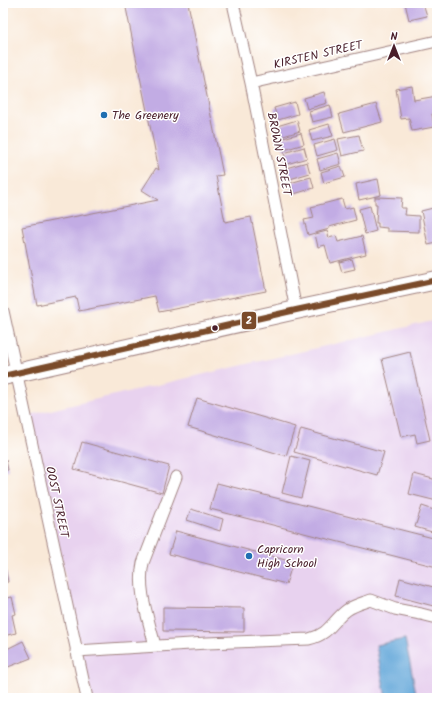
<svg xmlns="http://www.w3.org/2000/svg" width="440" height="701" font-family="Kalam,sans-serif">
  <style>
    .built { fill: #e8d2ef }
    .water { fill: #66a9da; stroke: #586482 }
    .building { fill: #c2ace4 }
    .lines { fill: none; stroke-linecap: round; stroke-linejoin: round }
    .minor-casing { stroke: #a28482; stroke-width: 13 }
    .primary-casing { stroke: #a28482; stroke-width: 20 }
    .minor { stroke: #fff; stroke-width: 11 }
    .primary { stroke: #fff; stroke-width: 18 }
    .bus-1-casing { stroke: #fff; stroke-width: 9 }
    .bus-1 { stroke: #7a4b2a; stroke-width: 6 }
    .poi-dot { fill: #1f6fb2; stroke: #fff; stroke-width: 1.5 }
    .bus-dot { fill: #4a1f2b; stroke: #fff; stroke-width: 1.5 }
    .labels { text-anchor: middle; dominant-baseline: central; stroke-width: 3; stroke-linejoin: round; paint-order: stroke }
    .street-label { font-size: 12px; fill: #4a1f2b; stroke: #fff }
    .poi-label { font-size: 12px; fill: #4a1f2b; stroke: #fff; text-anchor: start }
    .line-badge { stroke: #fff; stroke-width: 1.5 }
    .badge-label { font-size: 11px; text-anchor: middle; font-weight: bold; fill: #fff }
  </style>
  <rect width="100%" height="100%" fill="#fff"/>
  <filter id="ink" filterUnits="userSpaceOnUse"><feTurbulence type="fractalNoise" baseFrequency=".025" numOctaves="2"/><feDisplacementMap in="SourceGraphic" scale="8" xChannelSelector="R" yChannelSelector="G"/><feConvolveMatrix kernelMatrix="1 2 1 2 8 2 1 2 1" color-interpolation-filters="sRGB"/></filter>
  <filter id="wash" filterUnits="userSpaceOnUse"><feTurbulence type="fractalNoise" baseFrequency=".012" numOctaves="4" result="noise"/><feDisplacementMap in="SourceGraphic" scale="16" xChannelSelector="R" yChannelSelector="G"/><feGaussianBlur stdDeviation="0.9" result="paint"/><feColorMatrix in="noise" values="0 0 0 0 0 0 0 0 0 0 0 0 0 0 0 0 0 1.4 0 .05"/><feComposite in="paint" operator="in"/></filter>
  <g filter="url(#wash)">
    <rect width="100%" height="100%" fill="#f9e9d8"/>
    <path class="built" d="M437,320V698H92L29,415Z"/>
    <path class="water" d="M405,639L417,698H386L376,645Z"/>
    <g id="blocks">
      <path class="building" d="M125,3H188L223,175L216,176L225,222L251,217L266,291L159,312L155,296L79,311L76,297L37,305L22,227L158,200L142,190L156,168L159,170Z
        M405,3H423L427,16L409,20Z
        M412,86L414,100L437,96V113L432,114L434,127L412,131L409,118L401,119L396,89Z
        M324,92L327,103L307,109L304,98Z
        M295,102L298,114L278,120L274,108Z
        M376,104L382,122L344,132L339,114Z
        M330,105L333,117L312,122L309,111Z
        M297,120L300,131L280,137L277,126Z
        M329,124L333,136L312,141L309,130Z
        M301,133L304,144L284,150L280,139Z
        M359,135L363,151L342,156L338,139Z
        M335,139L338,150L317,156L314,145Z
        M304,147L307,158L287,164L284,153Z
        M338,153L341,164L320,170L317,159Z
        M307,162L310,173L290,179L286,168Z
        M341,166L345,177L324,183L321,172Z
        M311,177L314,188L294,194L290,183Z
        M378,179L381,195L359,200L356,184Z
        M375,197L402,198L401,208H406L405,215L419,216V232L387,231V228L378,227V223H376L377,204H375Z
        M342,199L345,209L353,207L356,220L329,227V229L308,235L304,220L314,218L311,207Z
        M370,206L376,231L365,234L359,209Z
        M437,207V243L428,245L421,211Z
        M327,231L329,238L336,236L338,242L362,236L366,254L330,263L325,245L318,247L315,234Z
        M352,259L355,269L342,272L339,262Z
        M410,352L430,440L417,443L415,434L401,437L382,359Z
        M197,398L295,427L286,456L188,427Z
        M301,429L384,452L377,475L294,452Z
        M82,442L169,466L162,493L74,469Z
        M291,456L310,461L301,498L282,493Z
        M6,460L8,470L3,471V461Z
        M414,474L437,480V501L409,494Z
        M217,483L437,539V567L210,509Z
        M422,506L437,511V516L432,532L415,527Z
        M191,509L223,519L220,531L187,520Z
        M176,531L293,562L286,584L169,554Z
        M5,566L8,582L3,583V567Z
        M400,578L437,588V607L396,596Z
        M12,597L16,614L12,615L16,633L3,636V599Z
        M163,607L244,608V632L163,631Z
        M23,641L31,658L3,669V651Z"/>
    </g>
  </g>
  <g filter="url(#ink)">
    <use href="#blocks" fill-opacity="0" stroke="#a28482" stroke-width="1"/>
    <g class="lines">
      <g class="minor-casing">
        <path id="minor" d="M233,3L251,83L296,310
          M251,83L437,41
          M3,311L87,698
          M155,646C149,620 137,590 143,563L176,477
          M76,651L207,643L309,639C330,634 332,621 347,610C354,605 363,603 371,600L395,609L421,614L437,618"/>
      </g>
      <g class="primary-casing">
        <path id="primary" d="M3,376L296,310L437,280"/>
      </g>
      <use href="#minor" class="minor"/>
      <use href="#primary" class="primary"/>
      <g class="bus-1-casing">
        <path id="bus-1" d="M3,376L296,310L437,280"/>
      </g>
      <use href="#bus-1" class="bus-1"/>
    </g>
  </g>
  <g class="poi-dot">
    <circle cx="104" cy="115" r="4"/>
    <circle cx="249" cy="556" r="4"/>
  </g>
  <circle class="bus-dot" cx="215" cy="328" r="3.5"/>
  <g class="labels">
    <g class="street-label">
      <text transform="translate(318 55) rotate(-13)">KIRSTEN STREET</text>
      <text transform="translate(279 154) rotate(79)">BROWN STREET</text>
      <text transform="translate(57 502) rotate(78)">OOST STREET</text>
    </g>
    <g class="poi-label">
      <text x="112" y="115">The Greenery</text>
      <text x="257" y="549">Capricorn<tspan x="257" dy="14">High School</tspan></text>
    </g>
  </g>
  <rect class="line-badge" x="241" y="311" width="16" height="19" rx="4" fill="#7a4b2a"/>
  <g class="badge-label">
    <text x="249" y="324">2</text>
  </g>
  <rect width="440" height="701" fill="none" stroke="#fff" stroke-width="16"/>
  <g transform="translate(394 46)" stroke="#ffffff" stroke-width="3" paint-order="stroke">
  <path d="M0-3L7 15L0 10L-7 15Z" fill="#4a1f2b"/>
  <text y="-6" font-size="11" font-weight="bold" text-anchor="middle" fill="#4a1f2b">N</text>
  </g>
</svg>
